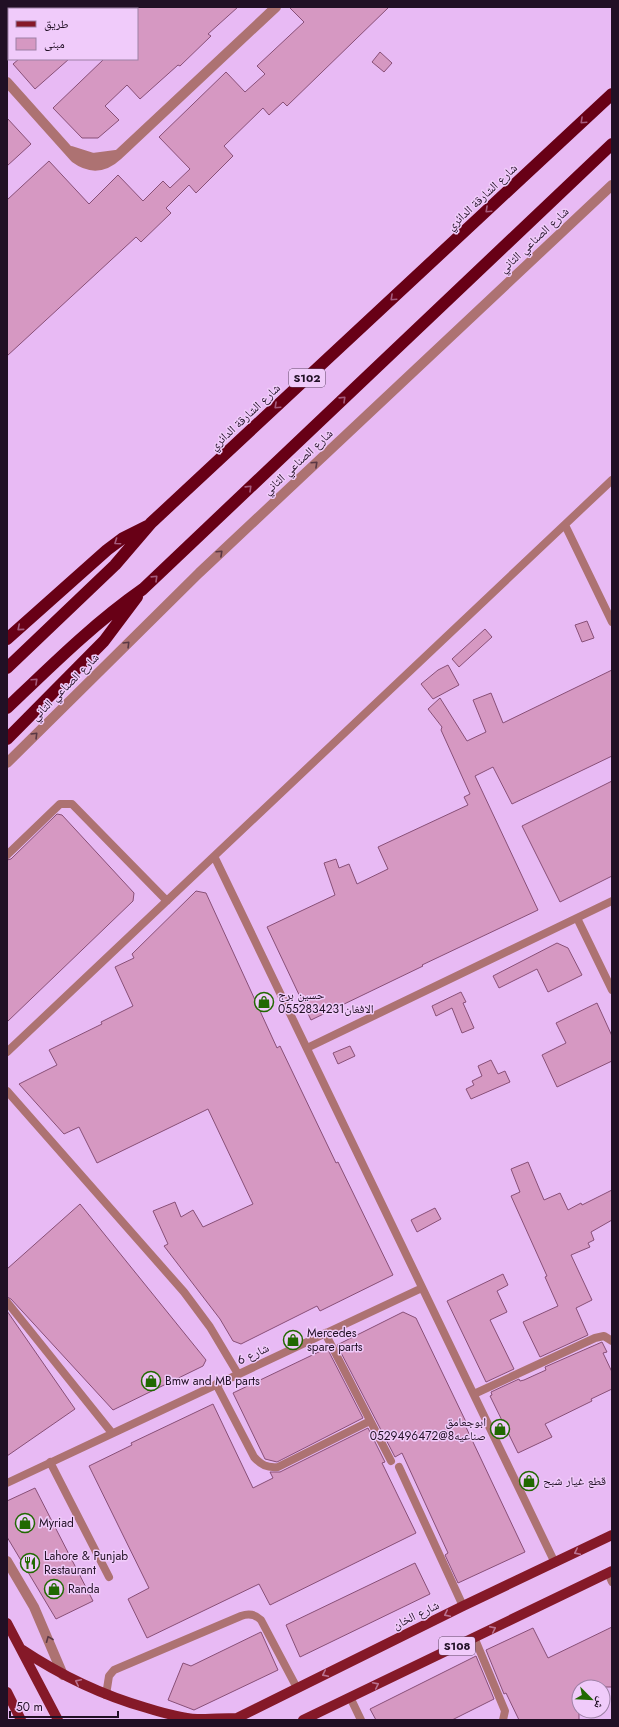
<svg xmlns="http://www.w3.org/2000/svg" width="619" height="1727" font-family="Jost,'Noto Naskh Arabic',sans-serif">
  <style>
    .building { fill: #d698c2; stroke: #884f77 }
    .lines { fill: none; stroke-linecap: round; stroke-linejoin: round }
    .lane { stroke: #ad7272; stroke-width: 8 }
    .street { stroke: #ad7272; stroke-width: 10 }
    .primary { stroke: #851928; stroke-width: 10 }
    .highway { stroke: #680016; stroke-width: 12 }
    .oneway { stroke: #a55b7d }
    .oneway2 { stroke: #593744 }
    .oneway3 { stroke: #ba7291 }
    .labels { text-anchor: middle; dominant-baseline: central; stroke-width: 3; stroke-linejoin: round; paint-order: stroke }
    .shield { fill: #f0cbfa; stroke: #5f4865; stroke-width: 1 }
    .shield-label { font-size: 11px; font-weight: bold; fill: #211025 }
    .street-label { font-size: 12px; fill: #211025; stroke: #f0cbfa }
    .poi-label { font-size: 12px; fill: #211025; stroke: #f0cbfa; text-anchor: start }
  </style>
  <rect width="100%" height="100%" fill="#e8baf4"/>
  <path class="building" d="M137,7H238L208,34L211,36L180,66L178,65L140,99L127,85L105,106L119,120L98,138H82L53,108L104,59H137Z
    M289,7H389L287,106L283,102L269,115L263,108L224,146L233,156L196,193L189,185L166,208L171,213L141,242L136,237L7,356V200L49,161L89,204L118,175L143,201L163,181L170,188L190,169L159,137L226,72L245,92L265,74L257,66L304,22Z
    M380,52L392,63L384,72L372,62Z
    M19,59H69L35,89L13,64Z
    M7,118L31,144L7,166Z
    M587,621L594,638L582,642L575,625Z
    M485,629L492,637L459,667L452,659Z
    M448,665L459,685L433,699L421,684L438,670Z
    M612,670V756L512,804L493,767L475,776L538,910L422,965L423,966L311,1020L267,927L335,895L324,863L336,859L339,868L349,864L357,884L388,869L378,847L468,805L464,797L470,794L441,730L442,727L428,709L440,698L467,741L486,732L473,700L491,693L503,723Z
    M612,781V876L560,902L522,826Z
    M57,814L62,815L134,893L133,901L7,1022V860L11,859Z
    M196,891L206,893L277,1048L280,1046L336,1163L338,1162L393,1275L320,1311L317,1306L241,1344L233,1341L220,1319L164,1246L168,1244L153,1211L175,1202L181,1217L193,1210L203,1227L253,1204L208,1109L97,1163L79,1127L64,1134L19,1084L57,1065L49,1050L102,1024L101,1022L133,1006L115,967L134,958L132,954Z
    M557,943L568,948L582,975L548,992L537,969L499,988L493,976Z
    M461,992L466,1002L463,1003L474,1028L462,1033L452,1008L436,1016L432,1006Z
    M597,1003L612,1036V1061L557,1087L542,1055L566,1043L556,1023Z
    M350,1046L355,1056L338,1064L333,1053Z
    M491,1060L498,1074L505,1071L510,1082L471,1099L466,1089L474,1085L472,1081L482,1076L478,1066Z
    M528,1162L544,1200L560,1193L568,1210L581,1203L582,1205L612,1190V1220L591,1232L594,1240L588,1243L590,1247L571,1255L592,1300L576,1308L588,1335L540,1357L523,1322L558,1306L545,1277L547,1276L511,1196L520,1192L511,1169Z
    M80,1204L206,1360L203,1366L113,1410L11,1299L7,1297V1269Z
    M435,1208L441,1219L417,1232L411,1220Z
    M503,1274L508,1285L497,1291L507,1312L490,1320L514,1369L486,1382L447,1301Z
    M7,1311L75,1409L7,1456Z
    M403,1312L416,1318L466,1422L464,1423L525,1552L458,1583L445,1555L448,1553L402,1453L395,1457L337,1345Z
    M602,1342L607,1352L603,1353L612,1372V1389L591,1399L592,1401L545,1424L552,1437L518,1453L490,1396L492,1395L491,1392L519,1379L520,1381L524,1380L546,1370L545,1367Z
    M327,1348L363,1418L277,1462L265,1459L233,1393Z
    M213,1404L253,1488L273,1478L270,1472H280L368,1428L385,1462L382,1463L416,1533L270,1605L259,1584L147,1638L128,1599L149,1588L89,1466L132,1445L131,1443Z
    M35,1488L93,1601L56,1619L7,1537V1501Z
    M415,1563L430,1594L300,1657L286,1625Z
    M612,1627V1687H579V1720H519L506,1693L504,1694L486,1650L533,1628L548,1658Z
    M261,1632L278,1670L194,1710L168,1700L183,1663L191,1666Z
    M476,1656L494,1699L452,1720H376L370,1709Z"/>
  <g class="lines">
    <path class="lane" d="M565,525L612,622
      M7,855L60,804H72L167,901
      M214,856L555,1563
      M577,918L612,990
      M307,1048L612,901
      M7,1052L612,480
      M7,1091L184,1292L210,1327L238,1374
      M7,1302L112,1433
      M325,1333L391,1461
      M216,1384L254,1457C261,1465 267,1468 278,1467L370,1421
      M474,1394L595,1338L604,1336L612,1341
      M50,1462L109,1577
      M399,1467L463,1606
      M7,1483L422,1288
      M608,1573L612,1582
      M474,1637L505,1711L503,1720
      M106,1695L109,1676L114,1670L241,1616C249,1613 255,1614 261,1620L297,1688
      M350,1697L361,1720"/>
    <path class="street" d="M7,82L75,158C90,169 104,168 118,155L276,7
      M71,151L93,158L116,155
      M7,763L199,573L612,185
      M7,1561L34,1607L63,1675"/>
    <path class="primary" d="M7,1623L58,1720
      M21,1649C60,1675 101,1695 147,1708C163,1713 180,1718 197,1719C210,1719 224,1718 237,1718
      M7,1692L21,1720
      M233,1720L463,1606L612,1535
      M303,1720L612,1571"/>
    <path class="highway" d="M7,639L107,550L123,538L147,526
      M7,668L115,565L151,523L612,94
      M7,708C51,666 93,624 143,589L612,144
      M7,739L104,641L137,597"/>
  </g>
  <defs><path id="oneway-chevron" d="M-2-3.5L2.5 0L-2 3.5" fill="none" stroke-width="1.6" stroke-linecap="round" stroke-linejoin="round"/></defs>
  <g class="oneway">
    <use href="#oneway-chevron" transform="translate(583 121) rotate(137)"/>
    <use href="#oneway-chevron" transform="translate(488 210) rotate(137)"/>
    <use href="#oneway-chevron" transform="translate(393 298) rotate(137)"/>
    <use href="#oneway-chevron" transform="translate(343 399) rotate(-44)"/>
    <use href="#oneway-chevron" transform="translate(277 406) rotate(137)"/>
    <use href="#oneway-chevron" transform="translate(249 488) rotate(-44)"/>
    <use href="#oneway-chevron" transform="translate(117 542) rotate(145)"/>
    <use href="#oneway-chevron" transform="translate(155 578) rotate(-44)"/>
    <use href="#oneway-chevron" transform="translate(20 628) rotate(139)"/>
    <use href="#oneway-chevron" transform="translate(35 681) rotate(-43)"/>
  </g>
  <g class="oneway2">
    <use href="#oneway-chevron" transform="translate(315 464) rotate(-43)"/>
    <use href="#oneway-chevron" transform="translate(220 553) rotate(-43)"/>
    <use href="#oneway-chevron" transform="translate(127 644) rotate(-45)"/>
    <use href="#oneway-chevron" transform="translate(35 735) rotate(-45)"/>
    <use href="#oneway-chevron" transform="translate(49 1639) rotate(-112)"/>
  </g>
  <g class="oneway3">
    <use href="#oneway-chevron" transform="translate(577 1552) rotate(154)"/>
    <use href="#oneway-chevron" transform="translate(447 1614) rotate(154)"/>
    <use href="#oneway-chevron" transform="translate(493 1629) rotate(-26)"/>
    <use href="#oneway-chevron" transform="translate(325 1674) rotate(154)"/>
    <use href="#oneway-chevron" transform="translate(78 1682) rotate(-154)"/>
    <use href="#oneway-chevron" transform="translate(376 1685) rotate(-26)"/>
  </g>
  <defs>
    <g id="shop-ring" transform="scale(1)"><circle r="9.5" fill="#f0cbfa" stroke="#216901" stroke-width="1.5"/><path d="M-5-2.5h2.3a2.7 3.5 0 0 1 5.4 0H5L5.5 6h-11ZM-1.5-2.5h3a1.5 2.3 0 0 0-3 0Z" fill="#216901"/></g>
    <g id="restaurant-ring" transform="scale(1)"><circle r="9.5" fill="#f0cbfa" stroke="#216901" stroke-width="1.5"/><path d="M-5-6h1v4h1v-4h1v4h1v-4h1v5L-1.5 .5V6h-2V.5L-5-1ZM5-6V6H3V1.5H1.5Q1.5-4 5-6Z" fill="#216901"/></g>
  </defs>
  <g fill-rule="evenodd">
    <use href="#shop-ring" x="264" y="1002"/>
    <use href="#shop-ring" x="293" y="1340"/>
    <use href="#shop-ring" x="151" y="1381"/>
    <use href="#shop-ring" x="500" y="1429"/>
    <use href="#shop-ring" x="529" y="1481"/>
    <use href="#shop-ring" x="25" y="1523"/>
    <use href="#restaurant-ring" x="30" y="1563"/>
    <use href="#shop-ring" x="54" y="1589"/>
  </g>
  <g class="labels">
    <g class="shield">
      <rect x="289" y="369" width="36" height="18" rx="3"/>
      <rect x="439" y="1637" width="36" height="18" rx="3"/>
    </g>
    <g class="shield-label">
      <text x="307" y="378">S102</text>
      <text x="457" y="1646">S108</text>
    </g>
    <g class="street-label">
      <text transform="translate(482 197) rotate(-43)">شارع الشارقة الدائري</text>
      <text transform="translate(534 240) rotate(-43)">شارع الصناعي الثاني</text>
      <text transform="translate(245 417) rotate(-43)">شارع الشارقة الدائري</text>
      <text transform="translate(298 462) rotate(-43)">شارع الصناعي الثاني</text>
      <text transform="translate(65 687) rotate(-45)">شارع الصناعي الثاني</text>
      <text transform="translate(253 1354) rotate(-25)">شارع 6</text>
      <text transform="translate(416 1615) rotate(-26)">شارع الخان</text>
    </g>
    <g class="poi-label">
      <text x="278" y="995">حسين برج<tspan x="278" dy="14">الافغان0552834231</tspan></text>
      <text x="307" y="1333">Mercedes<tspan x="307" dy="14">spare parts</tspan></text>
      <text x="165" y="1381">Bmw and MB parts</text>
      <text x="486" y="1422" text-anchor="end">ابوجعامق<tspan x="486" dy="14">صناعيه8@0529496472</tspan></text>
      <text x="543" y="1481">قطع غيار شبح</text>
      <text x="39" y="1523">Myriad</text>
      <text x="44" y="1556">Lahore &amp; Punjab<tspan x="44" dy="14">Restaurant</tspan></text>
      <text x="68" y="1589">Randa</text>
    </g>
  </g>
  <rect width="619" height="1727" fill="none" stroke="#211025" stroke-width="16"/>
  <rect x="8" y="8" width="130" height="52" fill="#f0cbfa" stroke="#9d80a5"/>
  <rect x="16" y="21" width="20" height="6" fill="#851928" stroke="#9d80a5"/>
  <text x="44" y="28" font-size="12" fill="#211025">طريق</text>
  <rect x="16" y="38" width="20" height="12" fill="#d698c2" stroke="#9d80a5"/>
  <text x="44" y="48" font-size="12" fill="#211025">مبنى</text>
  <g transform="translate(591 1699) rotate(114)"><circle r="19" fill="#f0cbfa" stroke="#9d80a5"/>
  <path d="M0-3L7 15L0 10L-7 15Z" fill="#216901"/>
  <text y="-6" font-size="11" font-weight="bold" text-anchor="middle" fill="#211025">ش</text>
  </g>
  <path d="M10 1711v6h108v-6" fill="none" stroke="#211025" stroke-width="2"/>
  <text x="16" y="1711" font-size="12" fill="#211025" stroke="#f0cbfa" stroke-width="3" paint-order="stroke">50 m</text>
</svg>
